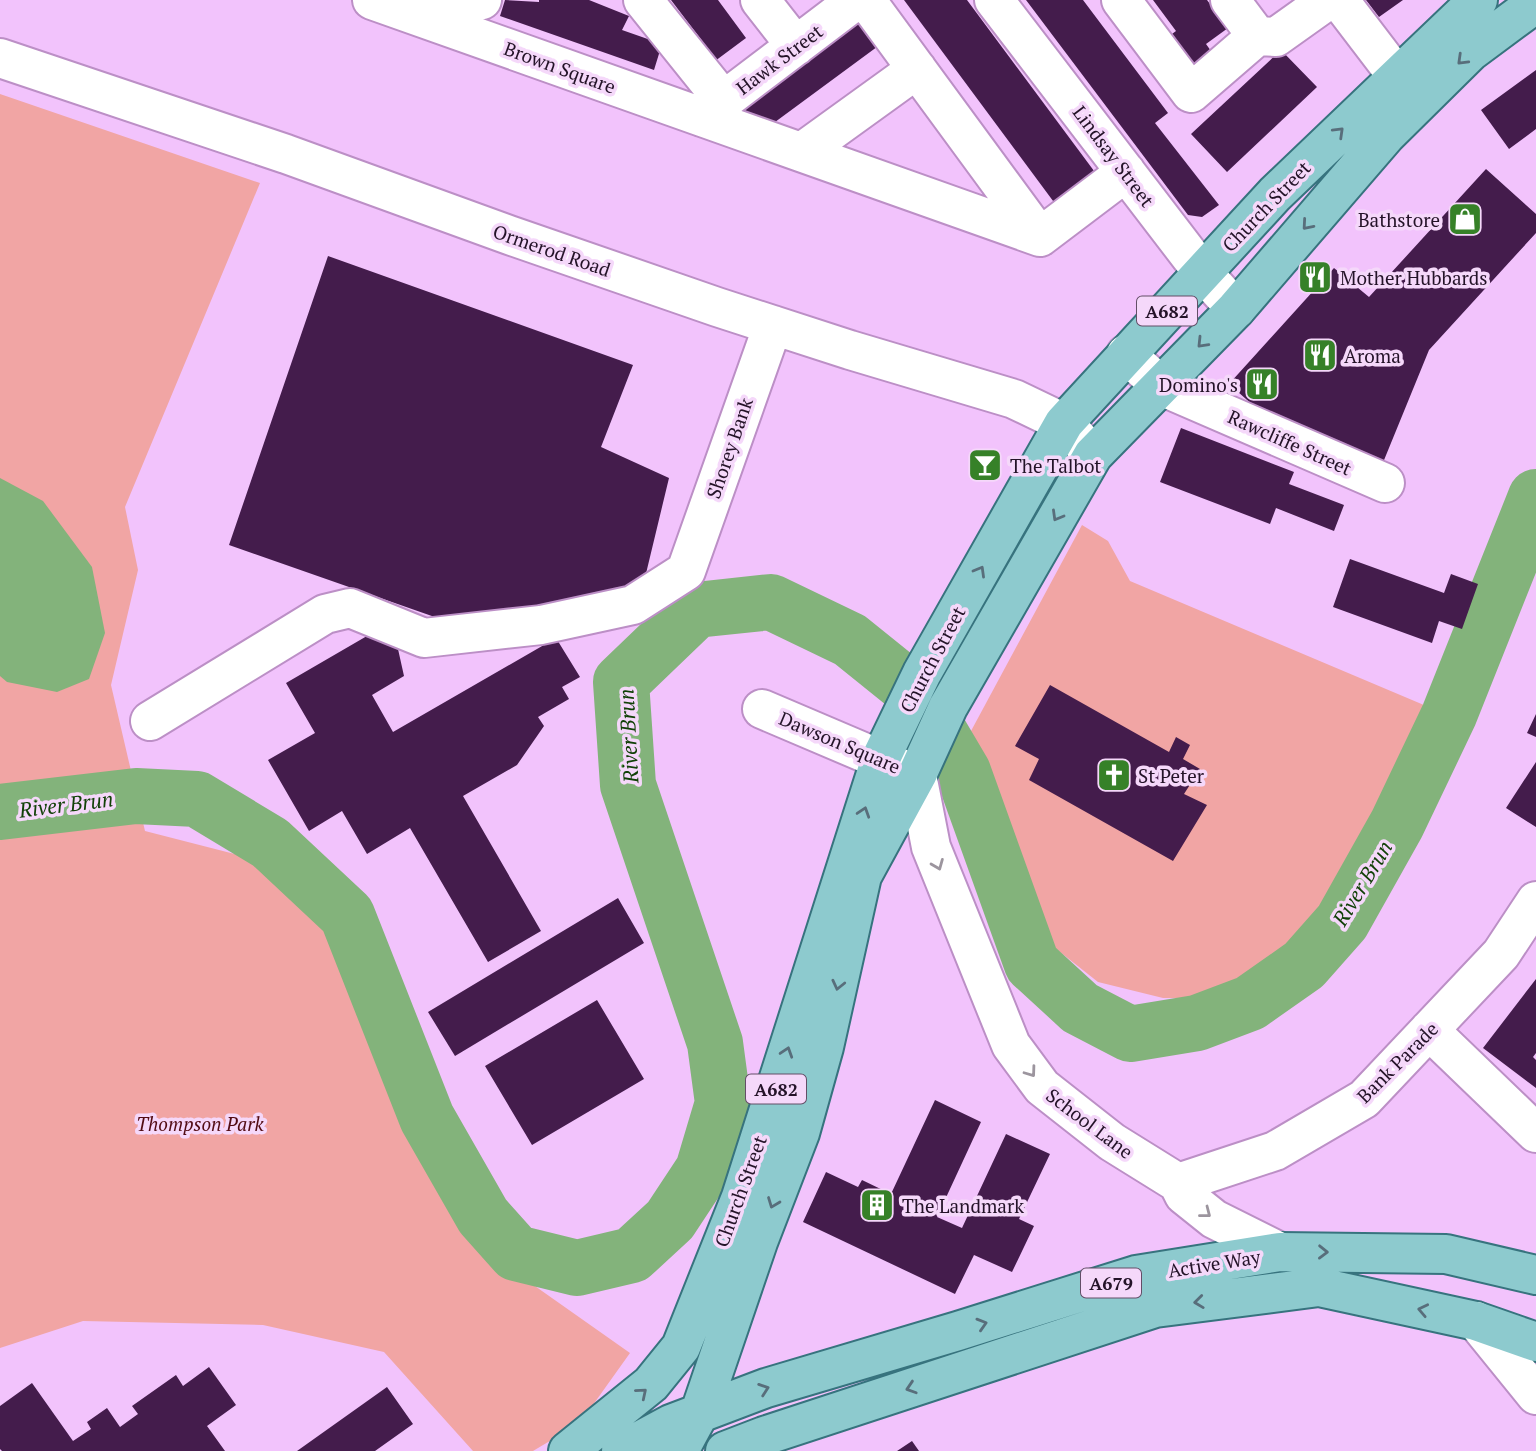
<svg xmlns="http://www.w3.org/2000/svg" width="1536" height="1451" font-family="'PT Serif',serif">
  <style>
    .green { fill: #f1a5a4 }
    .water { fill: #83b37b }
    .lines { fill: none; stroke-linecap: round; stroke-linejoin: round }
    .river { stroke: #83b37b; stroke-width: 56 }
    .building { fill: #441c4c }
    .minor-casing { stroke: #bc8fc6; stroke-width: 42 }
    .major-casing { stroke: #37737e; stroke-width: 42 }
    .minor { stroke: #fff; stroke-width: 38 }
    .major { stroke: #8dcace; stroke-width: 38 }
    .oneway { stroke: #586e7b }
    .oneway2 { stroke: #9c959e }
    .labels { text-anchor: middle; dominant-baseline: central; stroke-width: 7; stroke-linejoin: round; paint-order: stroke }
    .shield { fill: #f5d8fa; stroke: #634e67; stroke-width: 2 }
    .shield-label { font-size: 18px; font-weight: bold; fill: #241328 }
    .street-label { font-size: 19px; fill: #241328; stroke: #f5d8fa }
    .poi-label { font-size: 19px; fill: #241328; stroke: #f5d8fa; text-anchor: start }
    .park-label { font-size: 19px; font-style: italic; fill: #520c14; stroke: #f5d8fa }
    .water-label { font-size: 21px; font-style: italic; fill: #114107; stroke: #f5d8fa }
  </style>
  <rect width="100%" height="100%" fill="#f2c3fc"/>
  <path class="green" d="M0,94L260,183L125,507L138,570L111,685L145,831L266,862L345,953L433,1160L498,1260L630,1353L580,1423L533,1451H473L384,1352L263,1325L83,1321L0,1348Z
    M1082,525L1108,541L1130,581L1431,708L1367,844L1327,917L1290,956L1220,998H1163L1098,982L1055,948L964,744Z"/>
  <path class="water" d="M0,478L43,501L92,567L105,633L89,679L57,692L7,682L0,676Z"/>
  <g class="lines">
    <path class="river" d="M0,812L136,796L197,799L270,843L347,915L427,1118L483,1216L516,1253L577,1268L632,1255L670,1220L703,1170L723,1103L715,1043L628,785L621,682L696,610L771,602L850,640L917,694L963,772L1032,964L1080,1008L1130,1034L1197,1023L1250,1003L1304,965L1342,922L1397,824L1449,715L1536,497"/>
  </g>
  <path class="building" d="M505,0L539,2V0H589L629,16L622,30L662,44L654,70L500,16Z
    M671,0H718L746,38L711,64L697,47L703,42Z
    M904,0H967L1100,179L1059,209Z
    M1026,0H1083L1168,113L1155,123L1219,205L1202,217L1188,215Z
    M1153,0H1207L1228,28L1206,44L1216,58L1187,79L1160,43L1176,31Z
    M1366,0H1403L1379,17Z
    M859,6L885,41L771,125L733,113Z
    M1281,50L1317,87L1227,172L1191,134Z
    M1536,70V129L1509,149L1481,110Z
    M1486,169L1536,214V233L1429,350L1382,465L1273,423L1229,384L1334,268L1369,297Z
    M328,256L633,365L601,447L669,478L643,586L523,618L449,622L229,545Z
    M1181,428L1294,472L1289,484L1344,505L1334,531L1276,508L1270,524L1160,482Z
    M1350,559L1444,593L1451,574L1478,584L1462,629L1439,621L1432,643L1333,607Z
    M379,629L398,649L404,676L372,695L393,732L556,638L580,677L562,687L569,699L538,717L544,726L517,765L463,796L541,931L488,962L410,828L367,854L342,811L309,831L268,760L315,733L286,683Z
    M1050,685L1169,752L1176,737L1190,745L1183,759L1200,769L1184,794L1207,805L1173,861L1029,780L1039,759L1015,746Z
    M1536,714V737L1527,733Z
    M1536,762V827L1506,808Z
    M618,898L644,943L455,1056L428,1012Z
    M1536,979V1053L1533,1057L1536,1060V1088L1483,1048Z
    M597,1000L644,1079L532,1145L485,1066Z
    M935,1100L981,1122L937,1217L962,1228L1006,1134L1050,1154L1019,1219L1034,1226L1012,1272L974,1255L955,1294L803,1222L826,1172L858,1187L862,1180L891,1194Z
    M209,1367L236,1405L207,1426L225,1451H2L0,1449V1406L32,1383L73,1441L91,1429L87,1422L107,1408L120,1427L138,1414L132,1406L176,1375L183,1386Z
    M387,1387L413,1424L375,1451H297Z
    M912,1441L919,1451H897Z"/>
  <g class="lines">
    <g class="minor-casing">
      <path id="minor" d="M372,0L1040,237
        M643,0L724,101
        M760,0L796,46
        M866,0L1040,237
        M994,0L1203,273L1236,309
        M1121,0L1191,93L1257,36L1276,37L1328,0
        M1230,0L1257,36
        M1339,0L1397,76
        M418,16L482,0
        M0,58L286,154L509,235L717,307L850,350L1014,399L1064,423L1093,455
        M702,117L856,0
        M802,152L917,69
        M1040,237L1126,172
        M1126,354L1161,386L1385,483
        M762,709L917,775L931,847L1011,1045L1042,1087L1112,1142L1178,1183L1184,1195L1214,1219L1280,1252
        M150,721L325,614L350,608L424,638L541,625L633,605L686,571L773,325
        M1429,1030L1536,1133
        M1178,1183L1275,1151L1364,1099L1501,954L1536,901
        M1476,1321L1536,1395"/>
    </g>
    <g class="major-casing">
      <path id="major" d="M568,1451L651,1384L681,1347L741,1197L881,758L922,673L1064,423L1275,194L1478,0
        M621,1451L671,1424L766,1388L958,1331L1136,1275L1280,1252L1446,1254L1536,1275
        M679,1451L700,1412L758,1242L800,1133L824,1047L862,876L917,775L948,707L1093,455L1236,309L1386,135L1470,52L1536,3
        M725,1451L764,1436L1155,1308L1319,1287L1476,1321L1536,1342"/>
    </g>
    <use href="#minor" class="minor"/>
    <use href="#major" class="major"/>
  </g>
  <defs><path id="oneway-chevron" d="M-2-3.5L2.5 0L-2 3.5" fill="none" stroke-width="1.6" stroke-linecap="round" stroke-linejoin="round" transform="scale(1.75)"/></defs>
  <g class="oneway">
    <use href="#oneway-chevron" transform="translate(1462 60) rotate(136)"/>
    <use href="#oneway-chevron" transform="translate(1339 132) rotate(-44)"/>
    <use href="#oneway-chevron" transform="translate(1307 225) rotate(131)"/>
    <use href="#oneway-chevron" transform="translate(1202 343) rotate(134)"/>
    <use href="#oneway-chevron" transform="translate(1057 516) rotate(120)"/>
    <use href="#oneway-chevron" transform="translate(980 571) rotate(-60)"/>
    <use href="#oneway-chevron" transform="translate(864 812) rotate(-72)"/>
    <use href="#oneway-chevron" transform="translate(838 985) rotate(103)"/>
    <use href="#oneway-chevron" transform="translate(787 1052) rotate(-72)"/>
    <use href="#oneway-chevron" transform="translate(773 1203) rotate(111)"/>
    <use href="#oneway-chevron" transform="translate(1323 1252) rotate(1)"/>
    <use href="#oneway-chevron" transform="translate(1199 1302) rotate(173)"/>
    <use href="#oneway-chevron" transform="translate(1423 1310) rotate(-168)"/>
    <use href="#oneway-chevron" transform="translate(982 1324) rotate(-17)"/>
    <use href="#oneway-chevron" transform="translate(911 1388) rotate(162)"/>
    <use href="#oneway-chevron" transform="translate(764 1389) rotate(-19)"/>
    <use href="#oneway-chevron" transform="translate(642 1393) rotate(-40)"/>
  </g>
  <g class="oneway2">
    <use href="#oneway-chevron" transform="translate(938 865) rotate(68)"/>
    <use href="#oneway-chevron" transform="translate(1031 1072) rotate(54)"/>
    <use href="#oneway-chevron" transform="translate(1206 1213) rotate(38)"/>
  </g>
  <defs>
    <g id="shop-square" transform="scale(1.75)"><rect x="-9" y="-9" width="18" height="18" rx="4" fill="#368128" stroke="#f5d8fa"/><path d="M-5-2.5h2.3a2.7 3.5 0 0 1 5.4 0H5L5.5 6h-11ZM-1.5-2.5h3a1.5 2.3 0 0 0-3 0Z" fill="#fff"/></g>
    <g id="restaurant-square" transform="scale(1.75)"><rect x="-9" y="-9" width="18" height="18" rx="4" fill="#368128" stroke="#f5d8fa"/><path d="M-5-6h1v4h1v-4h1v4h1v-4h1v5L-1.5 .5V6h-2V.5L-5-1ZM5-6V6H3V1.5H1.5Q1.5-4 5-6Z" fill="#fff"/></g>
    <g id="bar-square" transform="scale(1.75)"><rect x="-9" y="-9" width="18" height="18" rx="4" fill="#368128" stroke="#f5d8fa"/><path d="M-6-5H6L.8 .8V4.5H3.5V6h-7V4.5H-.8V.8Z" fill="#fff"/></g>
    <g id="church-square" transform="scale(1.75)"><rect x="-9" y="-9" width="18" height="18" rx="4" fill="#368128" stroke="#f5d8fa"/><path d="M-1.2-6h2.4v3.5h3.3v2.4h-3.3V6h-2.4V-.1h-3.3v-2.4h3.3Z" fill="#fff"/></g>
    <g id="building-square" transform="scale(1.75)"><rect x="-9" y="-9" width="18" height="18" rx="4" fill="#368128" stroke="#f5d8fa"/><path d="M-4-6H4V6H1V3H-1V6H-4ZM-2.5-4.3h1.7v1.8h-1.7ZM.8-4.3h1.7v1.8H.8ZM-2.5-1h1.7V.8h-1.7ZM.8-1h1.7V.8H.8Z" fill="#fff"/></g>
  </defs>
  <g fill-rule="evenodd">
    <use href="#shop-square" x="1465" y="219"/>
    <use href="#restaurant-square" x="1315" y="277"/>
    <use href="#restaurant-square" x="1320" y="355"/>
    <use href="#restaurant-square" x="1262" y="384"/>
    <use href="#bar-square" x="985" y="465"/>
    <use href="#church-square" x="1114" y="775"/>
    <use href="#building-square" x="877" y="1205"/>
  </g>
  <g class="labels">
    <g class="shield">
      <rect x="1137" y="296.5" width="60" height="29" rx="5"/>
      <rect x="746" y="1074.5" width="60" height="29" rx="5"/>
      <rect x="1081" y="1268.5" width="60" height="29" rx="5"/>
    </g>
    <g class="shield-label">
      <text x="1167" y="311">A682</text>
      <text x="776" y="1089">A682</text>
      <text x="1111" y="1283">A679</text>
    </g>
    <g class="street-label">
      <text transform="translate(779 59) rotate(-37)">Hawk Street</text>
      <text transform="translate(560 67) rotate(20)">Brown Square</text>
      <text transform="translate(1114 156) rotate(53)">Lindsay Street</text>
      <text transform="translate(1266 206) rotate(-46)">Church Street</text>
      <text transform="translate(552 250) rotate(19)">Ormerod Road</text>
      <text transform="translate(1290 442) rotate(24)">Rawcliffe Street</text>
      <text transform="translate(729 448) rotate(-71)">Shorey Bank</text>
      <text transform="translate(932 659) rotate(-62)">Church Street</text>
      <text transform="translate(840 742) rotate(23)">Dawson Square</text>
      <text transform="translate(1397 1062) rotate(-45)">Bank Parade</text>
      <text transform="translate(1090 1123) rotate(37)">School Lane</text>
      <text transform="translate(740 1191) rotate(-70)">Church Street</text>
      <text transform="translate(1214 1263) rotate(-9)">Active Way</text>
    </g>
    <g class="poi-label">
      <text x="1440" y="219" text-anchor="end">Bathstore</text>
      <text x="1340" y="277">Mother Hubbards</text>
      <text x="1344" y="355">Aroma</text>
      <text x="1238" y="384" text-anchor="end">Domino's</text>
      <text x="1010" y="465">The Talbot</text>
      <text x="1138" y="775">St Peter</text>
      <text x="902" y="1205">The Landmark</text>
    </g>
    <g class="park-label">
      <text x="200" y="1123">Thompson Park</text>
    </g>
    <g class="water-label">
      <text transform="translate(628 736) rotate(-93)">River Brun</text>
      <text transform="translate(66 804) rotate(-7)">River Brun</text>
      <text transform="translate(1362 883) rotate(-59)">River Brun</text>
    </g>
  </g>
</svg>
